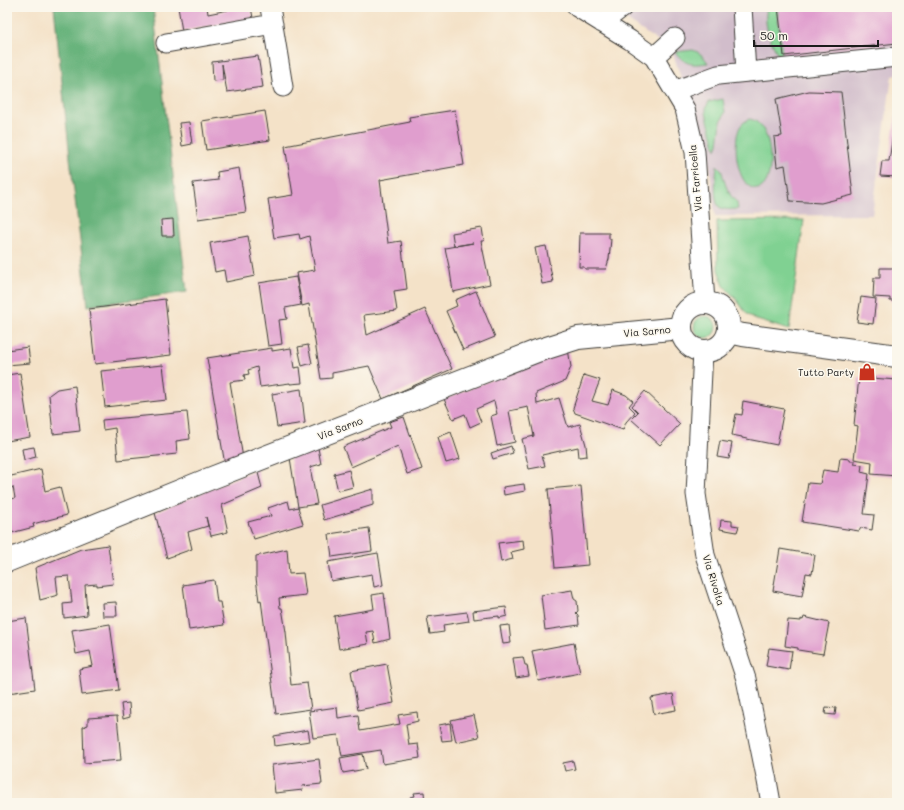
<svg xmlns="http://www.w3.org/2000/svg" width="904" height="810" font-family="Mali,sans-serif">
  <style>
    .industrial { fill: #d1bdcb }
    .green { fill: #80d192; stroke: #4e7657 }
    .forest { fill: #68b37c; stroke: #42684c }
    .building { fill: #e09ece }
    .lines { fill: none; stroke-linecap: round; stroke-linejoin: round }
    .minor-casing { stroke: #3c3a36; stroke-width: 21 }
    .major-casing { stroke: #3c3a36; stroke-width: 24 }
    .minor { stroke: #fff; stroke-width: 19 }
    .major { stroke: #fff; stroke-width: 22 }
    .labels { text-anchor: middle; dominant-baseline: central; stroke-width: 3; stroke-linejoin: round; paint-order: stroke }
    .street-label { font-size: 10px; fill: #1c1c1c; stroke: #fbf7ec }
    .poi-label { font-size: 10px; fill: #1c1c1c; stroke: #fbf7ec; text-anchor: end }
  </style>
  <rect width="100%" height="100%" fill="#fbf7ec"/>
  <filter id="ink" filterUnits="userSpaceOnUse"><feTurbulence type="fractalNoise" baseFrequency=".025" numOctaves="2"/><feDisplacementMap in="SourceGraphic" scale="8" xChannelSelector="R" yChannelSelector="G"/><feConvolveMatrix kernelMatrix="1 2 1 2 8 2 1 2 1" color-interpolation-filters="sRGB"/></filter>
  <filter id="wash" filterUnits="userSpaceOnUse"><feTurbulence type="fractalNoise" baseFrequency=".012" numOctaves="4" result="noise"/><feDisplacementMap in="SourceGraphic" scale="16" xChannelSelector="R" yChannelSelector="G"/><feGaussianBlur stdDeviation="0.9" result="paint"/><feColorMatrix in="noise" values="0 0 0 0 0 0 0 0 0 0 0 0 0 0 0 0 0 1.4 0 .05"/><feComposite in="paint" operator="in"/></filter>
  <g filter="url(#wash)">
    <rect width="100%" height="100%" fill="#f4e2c8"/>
    <path class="industrial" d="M608,7H897V75L892,76L872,215L715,216L709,159L672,51Z"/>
    <path class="green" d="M767,7H777L782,57H779C770,40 763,26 767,7Z
      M693,50C701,53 704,57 708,63C691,65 687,66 675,52Z
      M723,99L725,112L721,122L718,144L716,150L706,113V107L709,102Z
      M749,119C775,121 777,190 756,189C736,187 732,141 740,127C742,123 746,121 749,119Z
      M717,165L721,169L726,186L731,196L737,203L738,209C733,209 724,211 719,207C713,200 716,175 717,165Z
      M804,220L789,330L754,319L746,313L736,299L724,286L718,270L717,221Z
      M694 327a11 11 0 1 1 22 0a11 11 0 1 1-22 0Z"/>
    <path class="forest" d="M54,7H153L187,292L88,306L70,158Z"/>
    <g id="blocks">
      <path class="building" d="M178,7H207L208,14L228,10L227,7H251L253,18L182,31Z
        M778,7H897V29H896L897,43L784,56Z
        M258,56L263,87L227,92L222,64L223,80L213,81L212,62Z
        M809,91L841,92L853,195L821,203L790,201L785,165L777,167L774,137L782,136L776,99Z
        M455,110L464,165L380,180L388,243L401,241L407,289L394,291L397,311L364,315L367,335L425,309L452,369L383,399L369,366L332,373V378L321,379L309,304L302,306L296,273L315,270L309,236L300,239L299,234L274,238L268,199L293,195L285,146L410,122L409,117Z
        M265,111L270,140L206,150L202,121Z
        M896,115L897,177L880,176L882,161H889Z
        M189,122L192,144L182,146L179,123Z
        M239,168L246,212L198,219L193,183L218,180L217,172Z
        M173,219L174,236H162L161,220Z
        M482,228L484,241H481L490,284L453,292L450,271L445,248L473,243L454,246L452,233Z
        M580,233H609V239H611L609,259L606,269H585L584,267H579Z
        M248,236L255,276L226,282L224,270L215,272L210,243Z
        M546,246L553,282L542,284L535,248Z
        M880,268H897V301H890V298L873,297L874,278H880Z
        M296,277L301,305L285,308L287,319L279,320L282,344L268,346L259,283Z
        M476,291L495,337L463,350L446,311L457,306L455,300Z
        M861,297L876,299L873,324L857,322Z
        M165,299L171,355L95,364L89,309Z
        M308,345L312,363L302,366L298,347Z
        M28,347L30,363L7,365V350Z
        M272,348V351L291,348L294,368L300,367L302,383L290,384V383L260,387L257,367L248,370L249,374L244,375L245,380L230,382L243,458L225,465L207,358Z
        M568,349L571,367L565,381L536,393L537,404L559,398L568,427L580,424L586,445L587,456L579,457L578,447L542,455L545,466L529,469L522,439L534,436L528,407L509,411L515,442L497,446L491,416L497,414L494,401L476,409L481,422L470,427L465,414L453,419L444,399Z
        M163,365L167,400L105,407L101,371Z
        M20,373L30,437L7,441V375Z
        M584,375L600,380L592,401L608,405L613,390L626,395L633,401L629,406L635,412L626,422L623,430L575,413L573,408Z
        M859,377L897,380V476L871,474L872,462L854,459L858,426L854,425Z
        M75,386L80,431L53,434L49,395L57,389Z
        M301,389L305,423L277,427L272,394Z
        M645,391L680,424L660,445L631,419L638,412L632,406Z
        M743,401L784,409L777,445L742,438V437L732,435L736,414L742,415L743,409H742Z
        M187,412L190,439L176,441L177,454L118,460L115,428L103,430L102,420Z
        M404,417L422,469L407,474L398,446L351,467L343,447L391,427L389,422Z
        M451,432L460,459L446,463L438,437Z
        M720,441L732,443L729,459L717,457Z
        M511,446L513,453L493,459L491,453Z
        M34,447L36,457L24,460L22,449Z
        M318,448L321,464L310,467L317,504L298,507L290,458Z
        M840,458L850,459V461H855L854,464L862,465L861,472L869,474L864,514L874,515L872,530L861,528L859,531L802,522L808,483L820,484L823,470L838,472Z
        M41,469L45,491L60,487L67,515L33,524L34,527L7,534V500L15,498L13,487L7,489V477Z
        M257,469L262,488L222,505L228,532L211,536L206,517L208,526L188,532L192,549L167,558L155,513Z
        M349,470L353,487L338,491L334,474Z
        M524,484L525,491L504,495L503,487Z
        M581,486L588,565L555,568L548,489Z
        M373,489V505L324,520L320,505Z
        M288,501L290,509L298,507L303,524L254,539L248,522L271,516L268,508Z
        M721,520L732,521V525L739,526L737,532L720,529Z
        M369,528L372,551L332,557L329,534Z
        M523,540L524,549L511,552L513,559L501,562L498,543Z
        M108,545L113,584L97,586V584L85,585L87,615L64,618L63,604L72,603L69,576L56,577L58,595L40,600L35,568L81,549Z
        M287,549L289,574L303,573L306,595L279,598L280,608H282L286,632L291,685L307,683L311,709L276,714L261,600L259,601L256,578V556Z
        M780,549L815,555L812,574L806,573L802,596L773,591Z
        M378,553L383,585L374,587L372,574L331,581L328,562Z
        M214,580L217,602H220L224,625L189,630L183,585Z
        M572,590L574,599L577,601L578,611L576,613L578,615L579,625L545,630L541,595Z
        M384,593L390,639L375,643L373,631L366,632L368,644L339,649L334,616L374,609L372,595Z
        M116,602L117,616H103L102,603Z
        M506,607L507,616L499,618V616L474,619L473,611Z
        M467,612L469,621L443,625L444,632L430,634L427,617Z
        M804,617L829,623L823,654L798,650V648L785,646L788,620L801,621V619L803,620Z
        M26,618L35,689L8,693L7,621Z
        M110,624L119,690L82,695L79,669L93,666L90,651L76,654L72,630Z
        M509,625L511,643L503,644L500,626Z
        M574,643L580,673L538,681L532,651Z
        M769,648L792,651L789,670L766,666Z
        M523,657L525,665H527L529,676L516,678L513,658Z
        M387,664L394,703L358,710L351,671Z
        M673,694L676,710L654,714L651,698Z
        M129,703L130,717L123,719L121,704Z
        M337,707L338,718L358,715L360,731L400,724L398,715L417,712L418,721L406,724L409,745L418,744L420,758L383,764L381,750L342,756L338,735L313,738L309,711Z
        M826,707L836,708L835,715L825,714Z
        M474,715L479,737L456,742L451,720Z
        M117,716L121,760L84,763L83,727L88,725V718Z
        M450,723L452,740L442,741L439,725Z
        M308,730L310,741L275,746L274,736Z
        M363,754L366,769L343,773L340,758Z
        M319,759L322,784L302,786L303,790L275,793L272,765Z
        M573,761L575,769L565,771L563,763Z
        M424,792L425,803H411L410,797L415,796L414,793Z"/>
    </g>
  </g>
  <g filter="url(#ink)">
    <use href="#blocks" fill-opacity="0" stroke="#3c3a36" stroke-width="1"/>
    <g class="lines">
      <g class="minor-casing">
        <path id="minor" d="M270,7L283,87
          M577,7L630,40L654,57L685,109L695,152L705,303
          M742,7L746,72
          M602,23L623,7
          M166,43L273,24
          M654,57L675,38
          M674,91L718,75L897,57
          M703,351L696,494L705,555L746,679L767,781L771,803"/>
      </g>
      <g class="major-casing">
        <path id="major" d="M681 327a24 24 0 1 1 48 0a24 24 0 1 1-48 0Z
          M729,332L743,335L897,356
          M7,561L209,479L537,351L578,338L681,328"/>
      </g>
      <use href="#minor" class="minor"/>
      <use href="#major" class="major"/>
    </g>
  </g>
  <defs>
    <g id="shop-bare" transform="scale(1.38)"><path d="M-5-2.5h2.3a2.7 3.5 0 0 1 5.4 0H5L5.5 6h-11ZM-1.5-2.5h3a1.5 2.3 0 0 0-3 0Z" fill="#c8321e" stroke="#fbf7ec" stroke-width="2.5" paint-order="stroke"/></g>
  </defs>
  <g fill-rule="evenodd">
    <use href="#shop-bare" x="867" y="372"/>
  </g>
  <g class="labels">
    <g class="street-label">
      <text transform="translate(695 178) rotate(-95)">Via Farricella</text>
      <text transform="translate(647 331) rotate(-5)">Via Sarno</text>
      <text transform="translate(340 428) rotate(-21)">Via Sarno</text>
      <text transform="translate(714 580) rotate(73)">Via Rivolta</text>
    </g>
    <g class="poi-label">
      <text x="854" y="372">Tutto Party</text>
    </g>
  </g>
  <rect width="904" height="810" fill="none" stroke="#fbf7ec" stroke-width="24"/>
  <path d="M754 40v6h124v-6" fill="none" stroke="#1c1c1c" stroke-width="2"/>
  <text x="760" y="40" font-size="12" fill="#1c1c1c" stroke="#fbf7ec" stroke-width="3" paint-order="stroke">50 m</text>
</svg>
